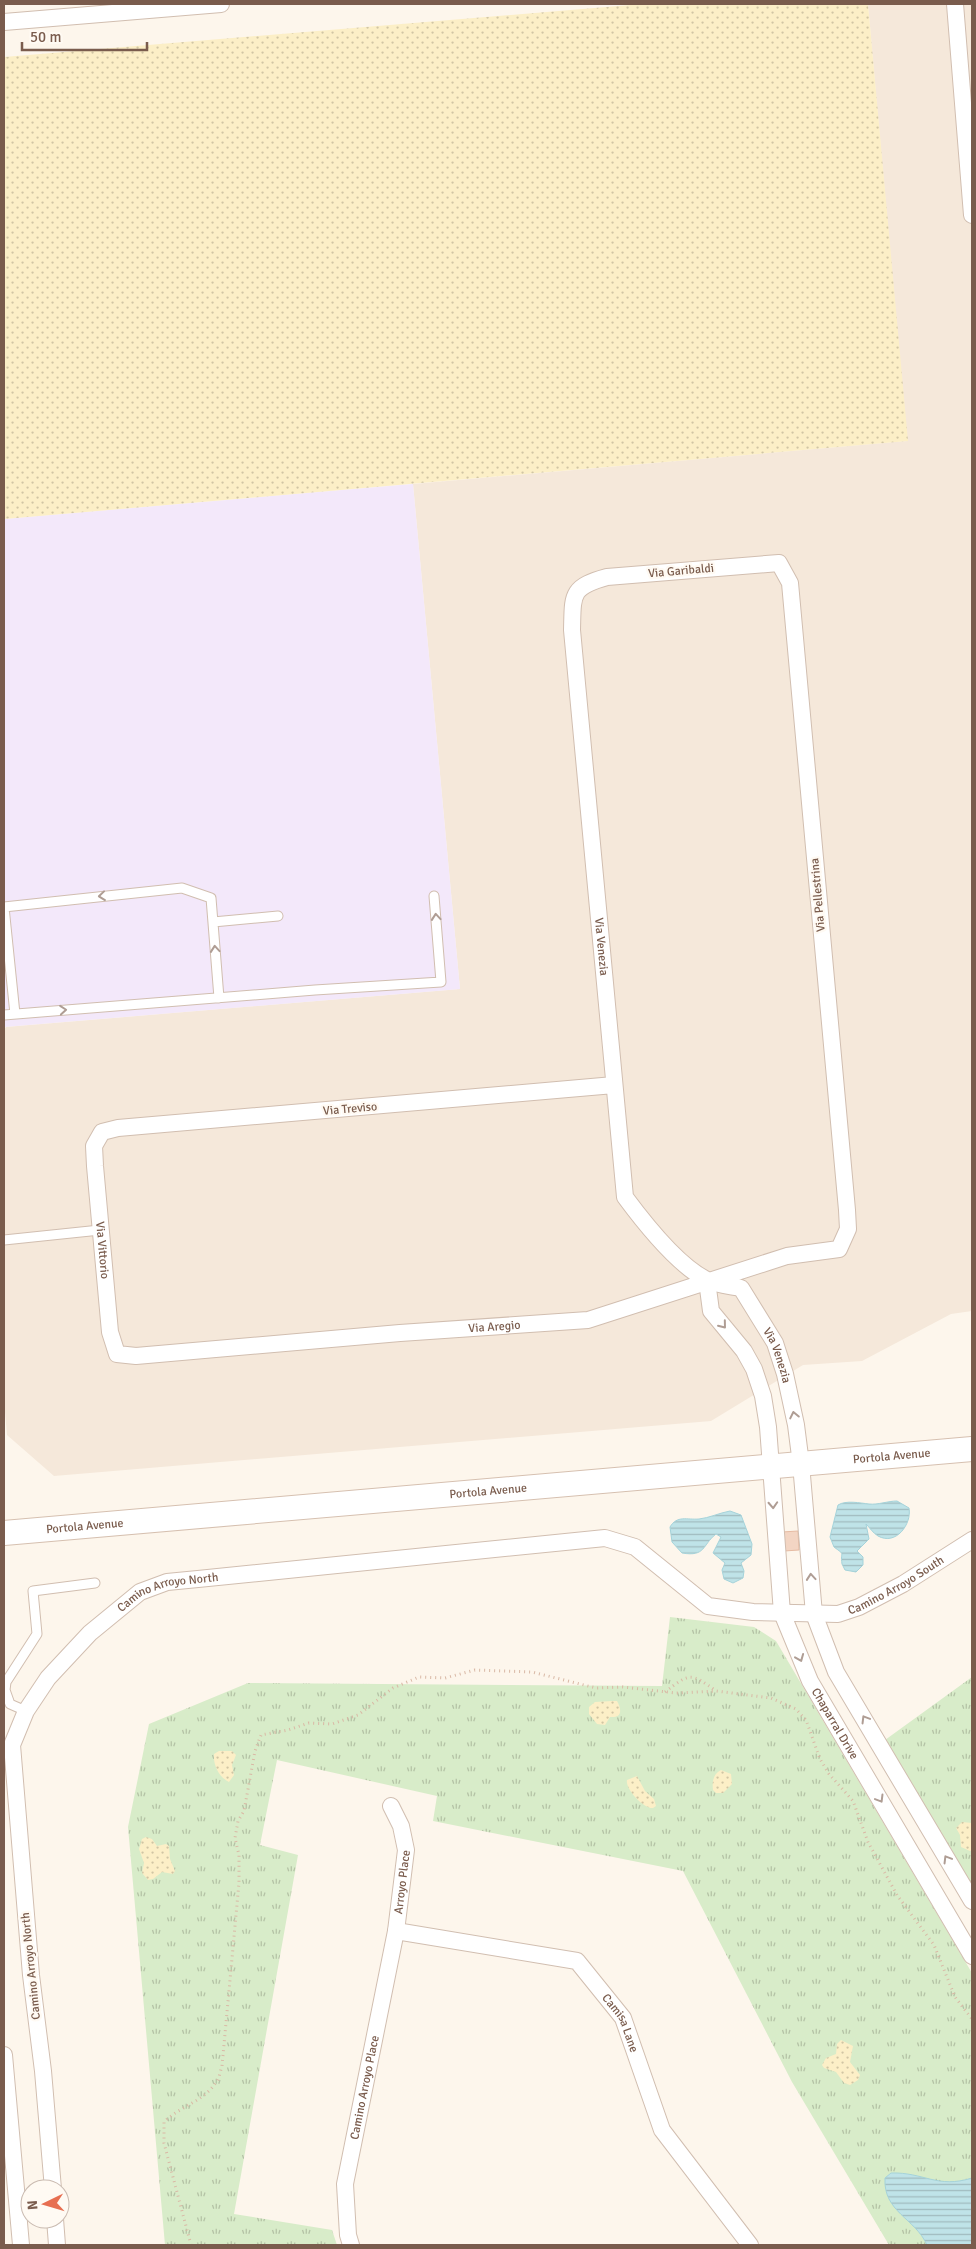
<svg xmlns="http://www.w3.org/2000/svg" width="976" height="2249" font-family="Signika,sans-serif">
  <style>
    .residential { fill: #f5e8da }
    .education { fill: #f3e8fa }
    .grass { fill: url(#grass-tufts) }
    .sand { fill: url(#sand-dots) }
    .water { fill: url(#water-rules); stroke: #a5d3da }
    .building { fill: #f3d5c3; stroke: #e6bba3 }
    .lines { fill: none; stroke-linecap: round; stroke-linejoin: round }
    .lane-casing { stroke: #d1beb0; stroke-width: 11 }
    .street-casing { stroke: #d1beb0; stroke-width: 18 }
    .secondary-casing { stroke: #d6c0b0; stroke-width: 26 }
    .path { stroke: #d9b8a5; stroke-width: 3; stroke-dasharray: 1 4; stroke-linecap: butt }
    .lane { stroke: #fff; stroke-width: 9 }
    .street { stroke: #fff; stroke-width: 16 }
    .secondary { stroke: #fff; stroke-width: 24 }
    .oneway { stroke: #af9d94 }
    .labels { text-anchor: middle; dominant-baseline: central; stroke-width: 4.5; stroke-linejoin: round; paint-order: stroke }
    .street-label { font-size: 12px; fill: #7a5c4d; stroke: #fffaf3 }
  </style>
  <defs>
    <pattern id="grass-tufts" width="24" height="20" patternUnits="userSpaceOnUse" patternTransform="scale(1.25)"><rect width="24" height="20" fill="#d8ecc9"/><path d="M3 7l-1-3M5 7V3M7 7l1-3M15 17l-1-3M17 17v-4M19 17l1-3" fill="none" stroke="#b4c2a5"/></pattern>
    <pattern id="sand-dots" width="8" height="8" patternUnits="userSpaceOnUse" patternTransform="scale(1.25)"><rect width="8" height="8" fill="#fcefc7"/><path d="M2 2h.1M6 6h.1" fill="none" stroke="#d1c5a4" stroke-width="1.8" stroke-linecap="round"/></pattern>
    <pattern id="water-rules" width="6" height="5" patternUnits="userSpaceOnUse" patternTransform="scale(1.25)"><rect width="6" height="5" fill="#bfe3e8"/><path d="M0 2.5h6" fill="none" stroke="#a0bbbe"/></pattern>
  </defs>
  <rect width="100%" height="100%" fill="#fdf6ec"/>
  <path class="residential" d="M868,4H972V1311L951,1314L862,1361L803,1365L711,1421L54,1476L7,1435L4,1400V1030L6,1027L460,989L413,484L907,441Z"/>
  <path class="education" d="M413,484L460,989L4,1027V519Z"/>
  <path class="grass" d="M670,1617L754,1627L776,1641L972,1973V2245H889L792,2082L683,1871L433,1821L437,1796L277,1760L260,1845L298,1855L234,2214L332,2230L337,2245H165L128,1827L149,1724L248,1683L662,1686Z
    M972,1677V1886L885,1740Z"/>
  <path class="sand" d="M642,4H868L908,441L4,519V57Z
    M612,1701H617C622,1710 622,1718 610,1717L605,1725L597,1724L589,1714V1707L595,1702Z
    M219,1751H232L236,1755L232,1765L234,1775L229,1782C219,1777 213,1765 214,1754Z
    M721,1770L731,1774L732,1784L723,1793H716L713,1790C712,1782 713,1774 721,1770Z
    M637,1776L645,1791L654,1799L656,1806L653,1808C644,1809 625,1789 627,1780Z
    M962,1822L972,1823V1850L970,1851L961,1847L960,1835L956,1828Z
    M146,1837L152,1839L157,1846L166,1844L169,1846L170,1859L175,1871L173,1874L162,1872L153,1879L148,1880L142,1873L144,1863L139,1849L142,1839Z
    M841,2040L853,2046L850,2062L860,2075L858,2080L850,2085L844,2083L836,2072L824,2068L822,2065L826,2058L836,2054L837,2044Z"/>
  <path class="water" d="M897,1501L909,1508C912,1524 896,1546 878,1536C873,1533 870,1528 866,1524L869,1539L857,1551L863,1557V1565L856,1572L845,1570L842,1564C840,1550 846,1556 834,1547L830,1537L838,1505C846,1500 860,1503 869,1504C878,1505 888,1501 897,1501Z
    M730,1511L741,1515L752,1544L751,1555L741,1563L744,1571L743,1578L733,1583L724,1579L722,1570L725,1563L713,1553L721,1537L716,1534C702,1545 706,1557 682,1553L672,1542L670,1527C677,1515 687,1520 699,1519C709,1518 719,1513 730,1511Z
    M891,2173C924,2172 937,2189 972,2178V2245H927C915,2218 883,2212 885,2178Z"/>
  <path class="building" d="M798,1531L799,1550L784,1551L782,1532Z"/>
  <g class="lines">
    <g class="lane-casing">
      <path id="lane" d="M213,922L278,916
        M15,1014L4,907L182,888L211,898L219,998
        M4,1015L315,990L441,982L434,896
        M4,1240L100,1230
        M26,1711L10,1704L5,1690L6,1682L37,1634L33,1591L95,1583"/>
    </g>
    <g class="street-casing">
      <g id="street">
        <path d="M955,4L972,215"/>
        <path d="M4,22L221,4"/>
        <path id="s1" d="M614,1085L118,1128L102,1132L94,1146L95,1166L110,1332L117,1354L136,1356L400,1333L588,1320L787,1256L839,1249L848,1229L847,1210L790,583L779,563L607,577C570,587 573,595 572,630L625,1197C645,1224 677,1265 707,1280C716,1285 731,1286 741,1288L775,1343L785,1374L796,1425L801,1464L814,1614L836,1672L972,1901"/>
        <path id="s2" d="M707,1281L711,1311L744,1351L754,1369L763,1396L768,1427L782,1613L810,1681L972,1956"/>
        <path id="s3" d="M396,1931L577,1961L623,2018L662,2130L750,2245"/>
        <path d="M4,2055L21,2245"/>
        <path id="s4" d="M53,2189L43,2071L31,1975L12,1745L26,1711L48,1678L90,1633L140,1592L167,1582L198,1579L605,1538L635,1547L708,1606L753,1612L838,1614L859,1607L903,1584L972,1540"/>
        <path d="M55,2219L57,2245"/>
        <path id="s5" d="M351,2245L348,2235L345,2184L396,1931L406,1850L401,1826L391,1806"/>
      </g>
    </g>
    <g class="secondary-casing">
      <g id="secondary">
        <path id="s6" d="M4,1533L972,1449"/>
      </g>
    </g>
    <path class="path" d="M665,1692C690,1673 690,1672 716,1691
      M191,2245L164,2143V2122C179,2107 202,2102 215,2084C219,2080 220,2072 222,2066L239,1883V1855L235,1838L238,1821L244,1811L255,1751L261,1735L288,1730L309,1723L332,1724L358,1715L393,1688L419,1677L445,1678L475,1670L532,1672L596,1688L623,1687L676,1693L716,1691L771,1698L796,1709L806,1720L820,1759L829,1774L853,1801L868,1842L897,1895L934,1945L955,1997L972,2019"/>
    <use href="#lane" class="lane"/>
    <use href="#street" class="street"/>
    <use href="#secondary" class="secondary"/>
  </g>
  <defs><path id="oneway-chevron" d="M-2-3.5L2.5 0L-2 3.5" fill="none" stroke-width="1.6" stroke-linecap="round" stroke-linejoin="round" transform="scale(1.25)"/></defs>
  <g class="oneway">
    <use href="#oneway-chevron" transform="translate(102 896) rotate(174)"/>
    <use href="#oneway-chevron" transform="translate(436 917) rotate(-95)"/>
    <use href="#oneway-chevron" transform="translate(215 949) rotate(-95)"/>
    <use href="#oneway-chevron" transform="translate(63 1010) rotate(-5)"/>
    <use href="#oneway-chevron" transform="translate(723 1325) rotate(51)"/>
    <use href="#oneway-chevron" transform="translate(794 1415) rotate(-102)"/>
    <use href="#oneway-chevron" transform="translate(773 1505) rotate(87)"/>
    <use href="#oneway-chevron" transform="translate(811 1577) rotate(-95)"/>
    <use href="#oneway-chevron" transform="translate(800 1658) rotate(68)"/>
    <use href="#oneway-chevron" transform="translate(865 1719) rotate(-121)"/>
    <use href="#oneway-chevron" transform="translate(880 1799) rotate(59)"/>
    <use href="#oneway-chevron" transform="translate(947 1859) rotate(-121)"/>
  </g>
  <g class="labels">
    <g class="street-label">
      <text transform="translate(681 571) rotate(-5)">Via Garibaldi</text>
      <text transform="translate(818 895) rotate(-95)">Via Pellestrina</text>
      <text stroke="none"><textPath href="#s1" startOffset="2731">Via Venezia</textPath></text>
      <text transform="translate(350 1109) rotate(-5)">Via Treviso</text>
      <text stroke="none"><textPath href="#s1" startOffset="635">Via Vittorio</textPath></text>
      <text stroke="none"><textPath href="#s1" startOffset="1119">Via Aregio</textPath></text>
      <text stroke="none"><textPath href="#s1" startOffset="3212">Via Venezia</textPath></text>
      <text stroke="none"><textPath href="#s6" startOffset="891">Portola Avenue</textPath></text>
      <text stroke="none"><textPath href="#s6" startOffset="486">Portola Avenue</textPath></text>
      <text stroke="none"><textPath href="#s6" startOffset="81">Portola Avenue</textPath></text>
      <text stroke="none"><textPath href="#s4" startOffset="1438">Camino Arroyo South</textPath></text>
      <text stroke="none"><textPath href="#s4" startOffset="675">Camino Arroyo North</textPath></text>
      <text stroke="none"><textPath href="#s2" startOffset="472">Chaparral Drive</textPath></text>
      <text stroke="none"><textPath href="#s5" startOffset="369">Arroyo Place</textPath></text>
      <text transform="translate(31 1966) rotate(-96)">Camino Arroyo North</text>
      <text stroke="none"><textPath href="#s3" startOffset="260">Camisa Lane</textPath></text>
      <text stroke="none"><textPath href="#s5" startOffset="160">Camino Arroyo Place</textPath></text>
    </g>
  </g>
  <rect width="976" height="2249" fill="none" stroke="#7a5c4d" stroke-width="10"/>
  <g transform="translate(45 2204) rotate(265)"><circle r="24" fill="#fffaf3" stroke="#cabbb1"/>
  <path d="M0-4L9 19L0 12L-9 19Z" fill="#e76f51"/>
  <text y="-8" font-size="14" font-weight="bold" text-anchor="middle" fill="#7a5c4d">N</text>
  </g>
  <path d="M22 42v8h125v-8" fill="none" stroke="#7a5c4d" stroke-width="2.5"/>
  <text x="30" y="42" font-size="15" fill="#7a5c4d" stroke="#fffaf3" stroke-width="4" paint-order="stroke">50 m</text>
</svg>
